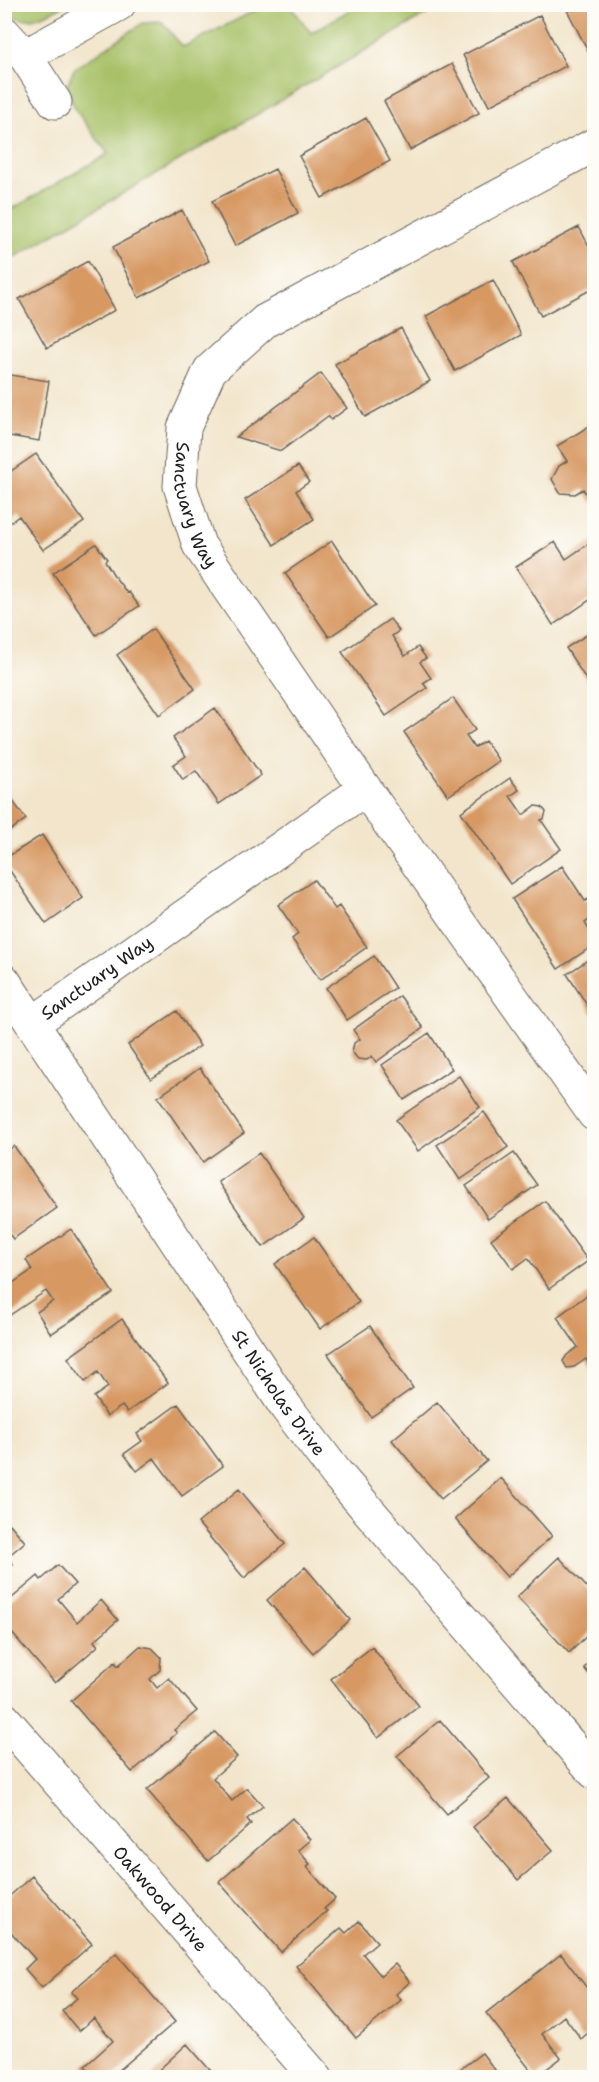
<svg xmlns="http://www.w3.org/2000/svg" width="599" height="2082" font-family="'Shantell Sans',sans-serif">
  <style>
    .green { fill: #a8c167; stroke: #626e42; stroke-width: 1.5 }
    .building { fill: #d79862 }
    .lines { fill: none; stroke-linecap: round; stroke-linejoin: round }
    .minor-casing { stroke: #676259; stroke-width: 35 }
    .minor { stroke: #fff; stroke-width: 33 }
    .labels { text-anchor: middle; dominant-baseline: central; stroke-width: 4.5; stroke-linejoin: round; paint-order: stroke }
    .street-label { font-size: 18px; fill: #1c1c1c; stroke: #fdfcf7 }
  </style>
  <rect width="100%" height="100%" fill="#fdfcf7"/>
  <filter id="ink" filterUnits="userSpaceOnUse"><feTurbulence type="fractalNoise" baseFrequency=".0167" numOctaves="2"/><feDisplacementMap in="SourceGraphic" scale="12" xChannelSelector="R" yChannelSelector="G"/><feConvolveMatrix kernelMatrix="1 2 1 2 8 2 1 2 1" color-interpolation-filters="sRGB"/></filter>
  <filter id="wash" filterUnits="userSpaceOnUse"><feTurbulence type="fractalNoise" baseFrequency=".008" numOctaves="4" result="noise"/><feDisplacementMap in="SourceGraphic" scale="24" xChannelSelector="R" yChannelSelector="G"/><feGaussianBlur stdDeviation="1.35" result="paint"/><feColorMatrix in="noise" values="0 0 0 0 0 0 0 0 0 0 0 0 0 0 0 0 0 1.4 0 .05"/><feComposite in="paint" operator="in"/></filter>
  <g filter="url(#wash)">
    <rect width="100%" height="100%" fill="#f2e5cb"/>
    <path class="green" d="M4,5L5,4L64,5C44,16 26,27 5,12Z
      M266,5H290L311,33L358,5H442L5,263V213L108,154L75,109L67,86L74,69L143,23L162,22L183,47Z"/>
    <g id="blocks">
      <path class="building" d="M564,4H594V50L589,53Z
        M540,15L566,66L489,106L463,55Z
        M452,64L479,113L410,150L384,101Z
        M366,118L390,161L322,198L299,156Z
        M275,169L298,213L235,246L212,201Z
        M182,210L209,261L139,298L113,247Z
        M579,227L594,256V288L541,316L513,262Z
        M88,261L115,310L47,348L19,299Z
        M493,280L521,335L455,371L426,316Z
        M401,328L430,381L365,417L335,364Z
        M321,373L347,408L331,420L328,416L281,451L236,437Z
        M4,374L49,381L39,441L4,435Z
        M594,423V501L592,502L583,489L575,494L560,493L552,479L559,466L567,461L557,446Z
        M36,454L84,522L43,550L19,516L4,527V476Z
        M298,466L309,482L296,491L314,519L274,545L245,500Z
        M594,540V597L553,625L516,567L555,542L566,559Z
        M332,541L375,606L329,637L285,573Z
        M96,544L107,559L105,561L115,577L127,593L129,592L139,606L96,635L53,573Z
        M390,619L399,631L392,636L405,656L418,647L426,658L420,662L431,678L423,683L427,688L386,716L342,652Z
        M153,629L195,689L159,715L117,655Z
        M594,630V692L566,648Z
        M453,698L475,730L466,736L474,748L485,741L499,761L448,796L404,732Z
        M215,708L261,775L219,804L196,771L183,780L173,765L186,756L173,738Z
        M510,778L519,790L510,796L523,815L535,806L542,807L546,812L544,819L541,820L561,849L510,884L461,812Z
        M4,789L26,819L4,835Z
        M42,835L83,898L46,924L4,862V859Z
        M562,866L585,901L594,896V916L585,923L594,938V945L558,969L512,899Z
        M314,880L335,909L339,906L367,947L320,980L292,939L298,934L278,905Z
        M374,956L395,988L347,1020L326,988Z
        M594,956V1016L567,974Z
        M400,996L423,1028L376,1062L372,1056L367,1060L358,1059L352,1052L354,1043L360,1039L353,1030Z
        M177,1011L200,1046L151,1079L128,1045Z
        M429,1033L452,1069L404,1100L382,1065Z
        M200,1068L244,1133L203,1162L158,1097Z
        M459,1076L480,1107L418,1151L396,1120Z
        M484,1112L508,1147L460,1180L437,1145Z
        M14,1146L57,1208L13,1239L4,1228V1153Z
        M259,1153L304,1218L263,1247L218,1182Z
        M514,1153L537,1185L488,1219L466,1186Z
        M545,1201L588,1261L549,1289L528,1258L513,1269L491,1239Z
        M71,1229L113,1293L51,1334L37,1312L53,1301L46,1291L10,1315L4,1307V1289L32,1270L26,1260Z
        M314,1237L359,1302L320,1329L275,1264Z
        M594,1290V1371L586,1359L574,1367L567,1368L563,1361L567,1355L578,1347L557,1317Z
        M122,1319L168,1383L127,1412L122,1406L107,1416L94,1397L108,1387L98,1372L85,1382L68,1358Z
        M370,1326L413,1388L371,1417L328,1354Z
        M437,1402L487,1461L441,1499L392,1440Z
        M178,1404L223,1466L182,1496L154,1458L137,1471L124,1454L142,1441L137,1434Z
        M501,1478L552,1536L507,1577L455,1519Z
        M239,1489L285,1544L244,1578L198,1523Z
        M10,1524L25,1542L7,1557L13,1564L5,1571V1529Z
        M559,1557L594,1595V1629L569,1653L517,1597Z
        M58,1565L75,1584L58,1599L77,1622L101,1600L118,1620L94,1641L98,1646L55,1683L5,1625V1604L38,1576L41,1580Z
        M305,1567L350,1620L313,1653L267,1600Z
        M140,1646L152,1648L161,1657L160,1670L150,1679L157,1688L169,1678L197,1711L174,1730L177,1733L132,1772L71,1701L115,1662L118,1666Z
        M372,1647L419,1706L378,1738L331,1679Z
        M594,1659V1680L584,1668Z
        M440,1720L489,1778L447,1814L397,1756Z
        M215,1732L237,1757L213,1778L232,1801L247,1788L263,1806L247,1819L251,1824L208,1861L147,1790Z
        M508,1798L553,1850L518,1880L473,1827Z
        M292,1818L310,1840L298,1850L310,1864L307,1867L335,1899L324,1909L327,1911L281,1952L219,1882Z
        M32,1876L92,1944L42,1988L25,1969L35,1959L9,1930L4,1934V1901Z
        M359,1921L377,1942L363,1954L381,1976L395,1964L410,1982L396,1994L401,2000L356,2038L296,1966L341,1928L346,1933Z
        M116,1953L175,2022L110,2078H95L85,2066L113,2041L94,2018L79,2031L62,2011L77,1998L71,1992Z
        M561,1954L594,1997V2028L581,2039L564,2016L542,2034L561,2058L536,2077L486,2013Z
        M187,2044L217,2078H150Z
        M482,2053L501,2078H449L452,2075Z"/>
    </g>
  </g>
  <g filter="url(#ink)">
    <use href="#blocks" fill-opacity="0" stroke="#676259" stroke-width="1.5"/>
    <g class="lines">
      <g class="minor-casing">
        <g id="minor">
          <path d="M4,33L25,56L55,102"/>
          <path d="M25,56L119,4"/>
          <path id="s1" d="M594,145L265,321L210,370L184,428L180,486L199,545L365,789L594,1114"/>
          <path id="s2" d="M4,981L286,1407L337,1474L594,1772"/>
          <path id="s3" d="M33,1023L365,789"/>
          <path id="s4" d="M4,1719L316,2078"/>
        </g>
      </g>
      <use href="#minor" class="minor"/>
    </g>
  </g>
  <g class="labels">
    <g class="street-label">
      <text stroke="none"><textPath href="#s1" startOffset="590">Sanctuary Way</textPath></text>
      <text stroke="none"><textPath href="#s3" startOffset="78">Sanctuary Way</textPath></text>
      <text stroke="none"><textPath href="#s2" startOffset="495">St Nicholas Drive</textPath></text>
      <text stroke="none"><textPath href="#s4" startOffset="238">Oakwood Drive</textPath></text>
    </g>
  </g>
  <rect width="599" height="2082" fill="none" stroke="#fdfcf7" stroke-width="24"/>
</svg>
